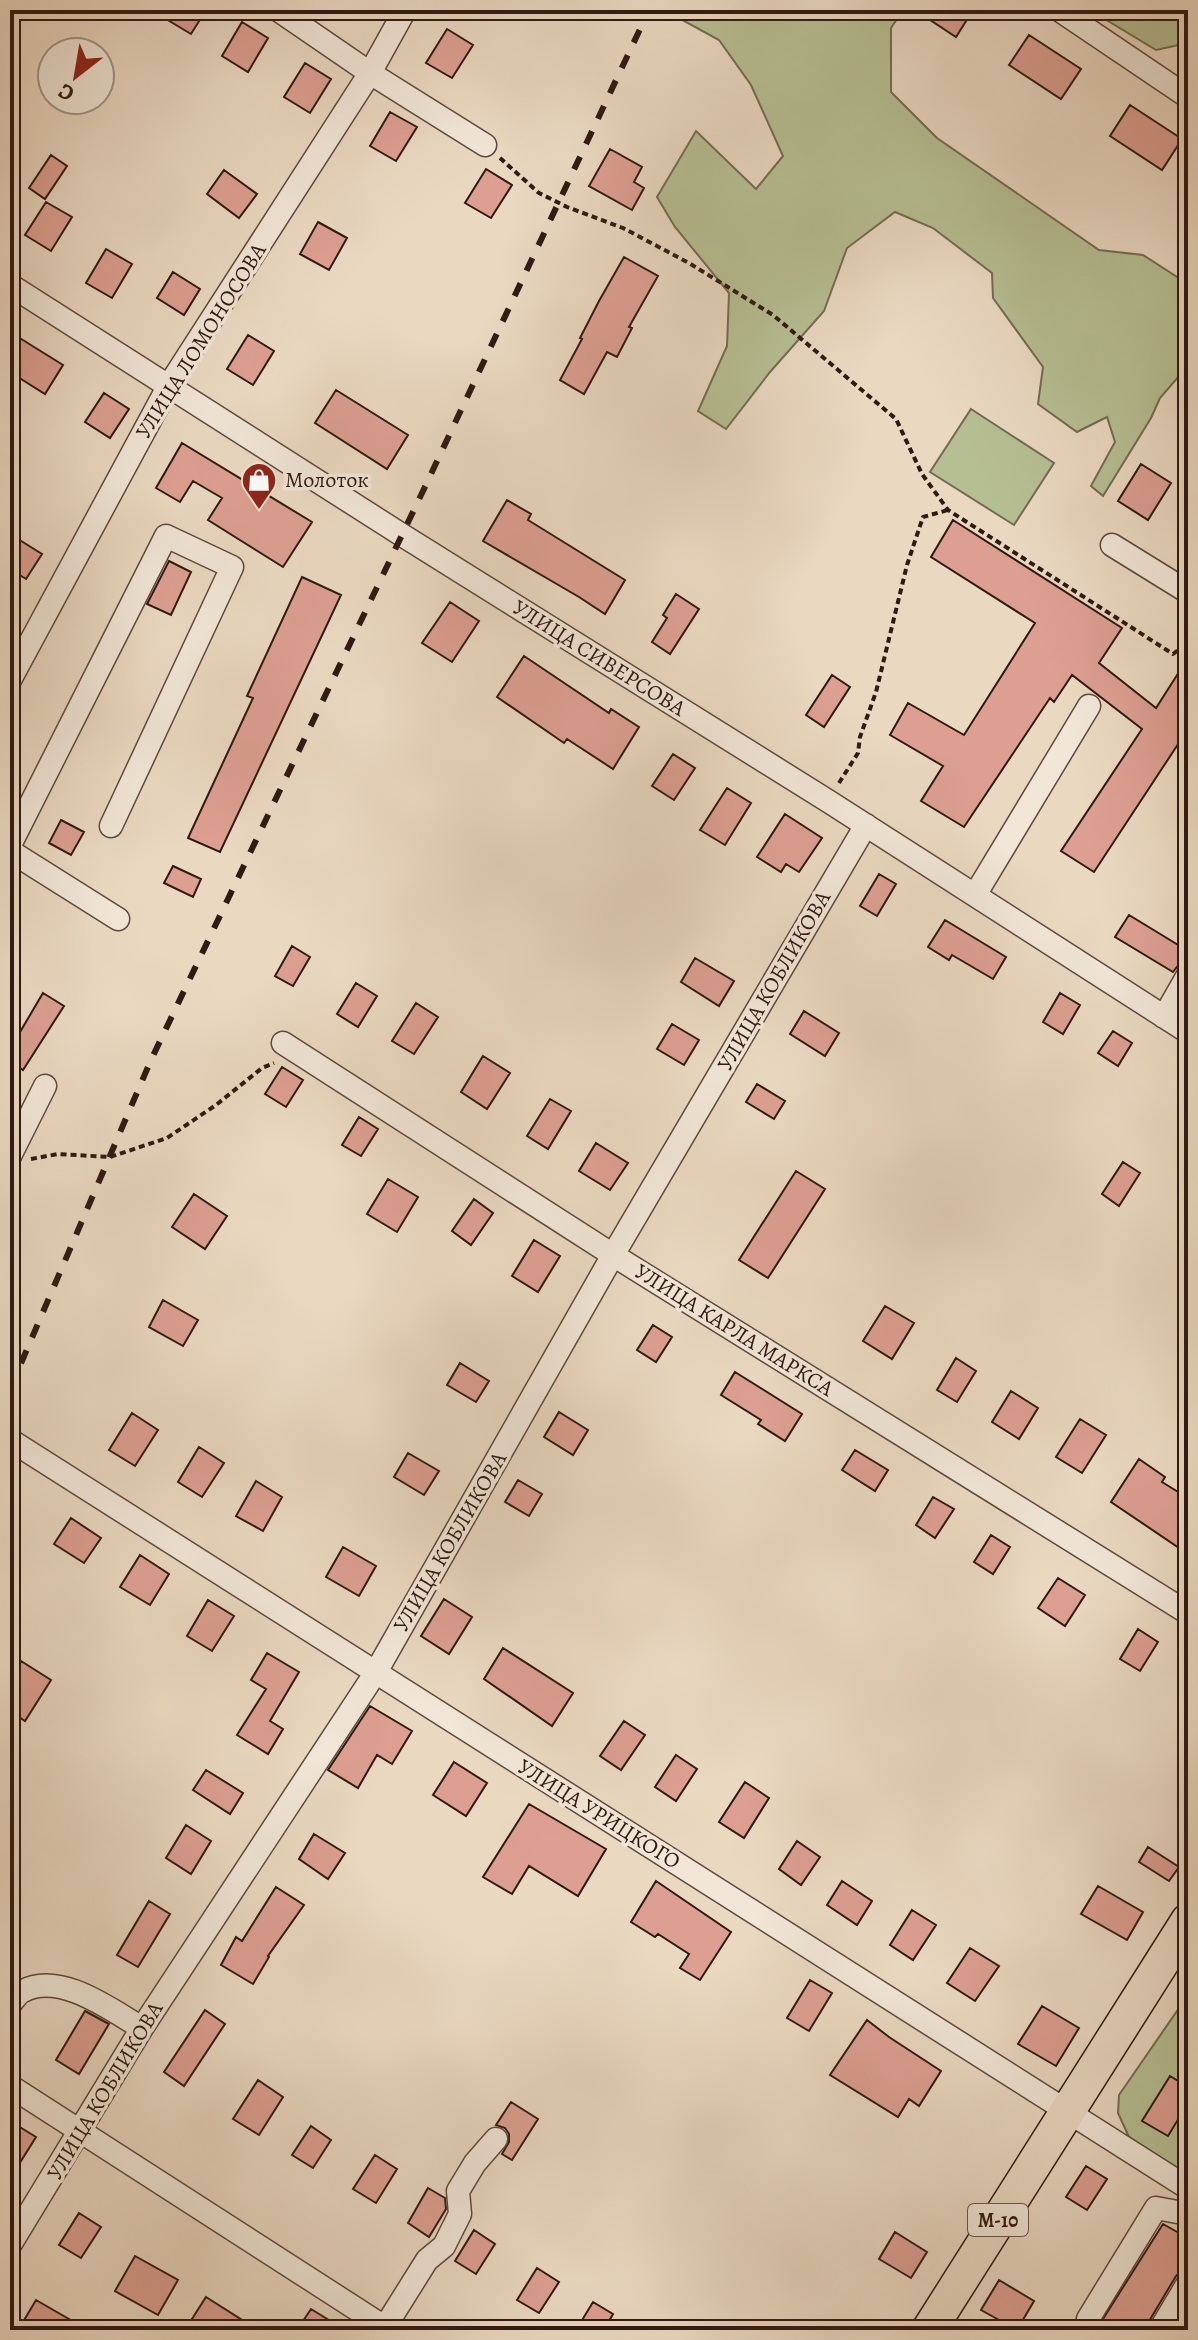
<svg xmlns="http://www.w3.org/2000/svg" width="1198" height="2340" font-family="Alegreya,serif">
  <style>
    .green { fill: #b6bf93; stroke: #736c52; stroke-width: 2 }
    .building { fill: #dc9f91; stroke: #301911; stroke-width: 2 }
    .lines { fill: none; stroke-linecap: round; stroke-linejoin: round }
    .minor-casing { stroke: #5e493d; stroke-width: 25 }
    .highway-casing { stroke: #301911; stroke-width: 37 }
    .path { stroke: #301911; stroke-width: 4; stroke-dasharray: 6 4; stroke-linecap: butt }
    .minor { stroke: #f1e6d7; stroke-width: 22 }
    .highway { stroke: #ead8c1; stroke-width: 34 }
    .rail { stroke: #301911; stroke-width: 6; stroke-dasharray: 14 14; stroke-linecap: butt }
    .labels { text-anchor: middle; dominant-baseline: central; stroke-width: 7; stroke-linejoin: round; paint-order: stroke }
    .shield { fill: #f1e6d7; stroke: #6a564c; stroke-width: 2 }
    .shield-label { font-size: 20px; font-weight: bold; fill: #301911 }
    .street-label { font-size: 22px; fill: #301911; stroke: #f1e6d7 }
    .poi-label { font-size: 22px; fill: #301911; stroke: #f1e6d7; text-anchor: start }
  </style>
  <rect width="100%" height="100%" fill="#ead8c1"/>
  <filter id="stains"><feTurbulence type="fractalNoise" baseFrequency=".0025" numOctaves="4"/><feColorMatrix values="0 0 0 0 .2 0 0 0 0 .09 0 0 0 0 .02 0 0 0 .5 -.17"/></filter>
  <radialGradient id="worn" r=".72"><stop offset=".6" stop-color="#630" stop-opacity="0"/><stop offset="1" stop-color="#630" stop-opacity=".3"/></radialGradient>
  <path class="green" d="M677,10H903L891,28V92L937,138L1099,250L1143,255L1188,284V360L1180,375L1160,398L1151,418L1103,496L1091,486L1115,442L1107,417L1077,432L1038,404L1043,367L993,298L992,273L933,228L895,212L847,248L824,311L770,372L726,429L698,411L727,346L729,293L675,227L657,197L696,131L756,189L783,156L751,85L719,40L675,16Z
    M1090,10H1188V43L1156,50Z
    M971,409L1054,463L1014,525L930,472Z
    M1188,1995V2176L1129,2137L1118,2113L1119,2095Z"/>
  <path class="building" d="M151,10H206L191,34Z
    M915,10H973L956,37Z
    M242,22L268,38L248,72L222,56Z
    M447,29L473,45L452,78L426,63Z
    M1029,35L1081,69L1061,99L1009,65Z
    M305,63L331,79L310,113L284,97Z
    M1130,105L1182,139L1162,170L1110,136Z
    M390,112L417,127L396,161L370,146Z
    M610,149L642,167L634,182L644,188L632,210L589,186Z
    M51,155L67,166L45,199L29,188Z
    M486,169L512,185L491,218L465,203Z
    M224,170L257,194L239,218L207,194Z
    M46,202L72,217L51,251L25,235Z
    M318,222L347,238L329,270L300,254Z
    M106,249L132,264L112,298L86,283Z
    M624,257L658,276L629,327L632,328L617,357L607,352L584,394L560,380L582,339L580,338L599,301Z
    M173,272L200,289L184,315L157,298Z
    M10,332L63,365L45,394L10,372Z
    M248,335L274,351L253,385L227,369Z
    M336,390L408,435L387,469L315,423Z
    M104,393L129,409L110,438L85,422Z
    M182,443L312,522L283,567L208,520L222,498L193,481L180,502L156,488Z
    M1141,464L1171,483L1148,520L1118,501Z
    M507,500L531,514L528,520L625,580L605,614L579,597L483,541Z
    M953,520L1122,628L1099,663L1156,708L1188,658V729L1094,872L1061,851L1142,729L1072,675L1054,702L1050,698L964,827L921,801L943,766L890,735L908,703L964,735L1035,623L931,557Z
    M10,534L42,554L26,579L10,569Z
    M169,561L191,572L171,615L147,604Z
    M302,577L341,595L220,852L188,838L253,698L247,696Z
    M676,594L699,609L670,654L652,642L667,618L663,615Z
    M450,602L479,621L452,662L422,643Z
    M524,656L609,713L611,709L639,727L613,769L567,739L564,743L497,697Z
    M832,675L850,687L824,727L806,715Z
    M673,754L695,768L674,800L652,786Z
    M727,788L751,803L725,845L700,830Z
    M785,814L822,838L799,872L786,864L781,872L757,857Z
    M61,820L84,832L71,855L49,843Z
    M173,866L201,879L193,897L164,883Z
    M879,874L896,884L877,916L860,906Z
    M1129,915L1188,951L1187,961L1180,963L1173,972L1115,937Z
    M945,920L1006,957L993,979L952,955L949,960L928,947Z
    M292,946L310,957L293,986L275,976Z
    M695,958L734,981L719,1006L681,982Z
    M356,983L377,996L358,1027L337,1014Z
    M43,993L64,1006L23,1070L10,1061V1025L20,1032Z
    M1060,993L1080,1005L1063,1034L1043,1022Z
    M416,1003L438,1017L414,1054L392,1041Z
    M804,1011L839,1033L825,1056L790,1034Z
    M672,1024L699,1040L684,1065L657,1049Z
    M1113,1031L1132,1043L1118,1066L1098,1053Z
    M483,1056L510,1073L487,1109L461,1092Z
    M282,1067L303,1080L286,1107L265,1094Z
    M757,1084L785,1101L774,1119L746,1102Z
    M550,1099L571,1111L548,1149L527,1136Z
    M359,1117L378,1129L361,1156L342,1145Z
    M596,1143L628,1163L610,1190L579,1171Z
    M1123,1162L1140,1173L1119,1206L1102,1194Z
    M796,1171L825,1189L768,1278L739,1260Z
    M388,1179L418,1197L397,1232L367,1214Z
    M194,1194L227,1216L205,1249L172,1227Z
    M474,1199L493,1213L471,1245L452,1231Z
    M534,1240L560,1256L538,1292L512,1276Z
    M163,1300L198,1320L183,1346L149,1327Z
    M885,1306L914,1323L892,1359L863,1341Z
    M653,1325L672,1337L656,1362L637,1350Z
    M956,1358L976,1371L957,1402L937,1390Z
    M460,1363L489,1381L476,1402L447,1385Z
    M735,1372L802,1414L785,1441L758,1424L761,1420L721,1395Z
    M1011,1391L1038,1408L1019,1439L992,1422Z
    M559,1412L588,1430L573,1455L544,1437Z
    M132,1413L158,1430L135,1466L109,1450Z
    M1080,1419L1106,1435L1082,1473L1056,1457Z
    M199,1447L224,1463L202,1497L178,1482Z
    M855,1450L888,1470L875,1491L842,1470Z
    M408,1453L439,1471L424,1495L394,1477Z
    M1139,1459L1165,1477L1162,1482L1188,1498V1554L1111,1502Z
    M518,1480L542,1494L529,1516L505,1502Z
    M256,1481L282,1497L263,1531L236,1516Z
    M933,1497L954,1509L935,1538L916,1525Z
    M71,1518L101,1538L84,1563L54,1544Z
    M991,1535L1010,1547L993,1574L974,1562Z
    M343,1547L376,1566L359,1596L326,1577Z
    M140,1555L169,1574L150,1605L120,1587Z
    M1058,1578L1085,1595L1065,1626L1038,1608Z
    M444,1599L472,1617L449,1654L421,1636Z
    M208,1600L234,1616L212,1651L187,1636Z
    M1138,1629L1158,1642L1140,1671L1120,1659Z
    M503,1648L573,1693L552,1726L484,1679Z
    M267,1653L299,1672L270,1721L283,1729L268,1754L237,1735L266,1689L251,1680Z
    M21,1661L51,1680L25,1721L10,1711V1677Z
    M370,1706L412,1731L392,1764L377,1755L358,1788L328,1770Z
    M624,1721L645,1735L621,1770L600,1756Z
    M676,1755L697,1769L676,1801L655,1787Z
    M454,1762L487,1783L466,1816L433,1795Z
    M206,1770L243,1793L230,1814L193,1790Z
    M745,1782L769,1798L744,1838L719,1822Z
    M529,1804L606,1849L578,1896L529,1866L512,1894L483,1877Z
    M186,1825L211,1841L191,1874L166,1858Z
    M314,1834L345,1853L328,1879L299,1859Z
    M797,1841L820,1857L801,1885L779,1869Z
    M1148,1847L1179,1867L1169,1881L1139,1862Z
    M656,1881L731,1932L700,1980L680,1968L689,1954L658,1934L655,1937L631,1922Z
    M842,1881L872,1901L857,1925L827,1905Z
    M1098,1886L1143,1912L1127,1940L1081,1914Z
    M276,1887L304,1905L268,1956L269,1957L253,1984L221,1965L236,1937L242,1941Z
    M149,1901L170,1914L138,1967L117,1955Z
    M912,1910L936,1925L913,1960L890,1945Z
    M970,1948L999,1966L975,2001L947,1983Z
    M810,1980L832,1993L809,2031L787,2018Z
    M1042,2006L1079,2028L1056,2066L1018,2044Z
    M205,2010L225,2024L184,2086L164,2072Z
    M85,2011L109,2024L79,2074L56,2060Z
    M867,2020L889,2037L941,2071L919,2106L909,2099L898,2117L830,2075Z
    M1170,2076L1188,2087V2103L1168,2136L1142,2121Z
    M258,2080L283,2097L259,2135L233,2119Z
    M511,2102L538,2119L512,2160L502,2154L509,2142V2134L505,2128L496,2125Z
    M10,2121L36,2137L21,2161L10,2154Z
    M311,2126L331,2140L313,2168L292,2155Z
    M375,2155L397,2169L376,2203L353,2189Z
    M1086,2166L1107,2179L1087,2210L1066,2197Z
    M428,2188L445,2198L446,2209L429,2237L408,2223Z
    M79,2213L101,2227L81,2258L59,2245Z
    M1163,2224L1188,2238V2269L1181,2271L1176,2276L1148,2323L1146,2330H1096Z
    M474,2230L495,2244L476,2274L455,2261Z
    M895,2232L927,2252L911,2278L879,2259Z
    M135,2256L178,2280L158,2315L115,2291Z
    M537,2268L559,2282L539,2313L517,2300Z
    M999,2280L1034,2301L1017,2330L981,2310Z
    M206,2297L258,2330H185Z
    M36,2300L88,2330H37L23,2322Z
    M593,2302L613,2314L604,2330H576Z
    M311,2309L345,2330H297Z"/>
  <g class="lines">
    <g class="minor-casing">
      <path id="minor" d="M278,10L370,73L485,145
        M1059,10L1188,97
        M10,285L402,535L828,801L1188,1032
        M1112,545L1188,592
        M10,680L168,387L370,73L405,10
        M10,845L166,536L232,567L111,826
        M10,851L118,919
        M975,895L1089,706
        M1164,1017L1188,975
        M283,1043L613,1255L1188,1613
        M10,1156L45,1086
        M10,1440L1188,2188
        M10,2004C14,2000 18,1993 23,1991C60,1971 111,2010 142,2028
        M10,2086L389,2330
        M10,2245L142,2028L376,1672L613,1255L866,825
        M1088,2319L1156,2208L1188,2214
        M385,2327L427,2260L444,2246L460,2214L458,2191L475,2163L496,2139
        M1160,2330L1188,2283"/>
    </g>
    <g class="highway-casing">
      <path id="highway" d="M929,2330L1188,1921"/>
    </g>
    <path class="path" d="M500,158L539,193L567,207L623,228L689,263L773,315L896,419L922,474L948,510L1173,654L1188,643
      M839,783L858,753L860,737L876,692L907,565L923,517L948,510
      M31,1159L58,1154L110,1157L167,1138L216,1105L262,1068L274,1063"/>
    <use href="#minor" class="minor"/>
    <use href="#highway" class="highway"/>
    <path class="rail" d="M10,1389L151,1060L423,491L649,10"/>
  </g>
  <defs>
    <g id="shop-pin" transform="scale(1.8)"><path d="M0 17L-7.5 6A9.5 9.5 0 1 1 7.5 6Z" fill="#8f2418" stroke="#f1e6d7"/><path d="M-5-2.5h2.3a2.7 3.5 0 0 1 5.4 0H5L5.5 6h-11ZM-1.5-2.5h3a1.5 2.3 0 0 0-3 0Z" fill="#fff"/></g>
  </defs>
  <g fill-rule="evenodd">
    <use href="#shop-pin" x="259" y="480"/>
  </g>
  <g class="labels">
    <rect class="shield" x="968" y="2204" width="60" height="32" rx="6"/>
    <g class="shield-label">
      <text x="998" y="2220">М-10</text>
    </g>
    <g class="street-label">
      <text transform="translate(201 341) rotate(-58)">УЛИЦА ЛОМОНОСОВА</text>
      <text transform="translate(599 658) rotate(32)">УЛИЦА СИВЕРСОВА</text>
      <text transform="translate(774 981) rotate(-60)">УЛИЦА КОБЛИКОВА</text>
      <text transform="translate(734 1330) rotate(32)">УЛИЦА КАРЛА МАРКСА</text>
      <text transform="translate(450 1542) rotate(-60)">УЛИЦА КОБЛИКОВА</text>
      <text transform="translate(599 1814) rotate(32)">УЛИЦА УРИЦКОГО</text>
      <text transform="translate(105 2091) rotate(-59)">УЛИЦА КОБЛИКОВА</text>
    </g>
    <g class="poi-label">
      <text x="285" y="480">Молоток</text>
    </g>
  </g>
  <rect width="1198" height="2340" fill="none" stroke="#ead8c1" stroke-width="40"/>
  <rect x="12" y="12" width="1174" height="2316" fill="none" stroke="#301911" stroke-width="4"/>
  <rect x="20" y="20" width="1158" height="2300" fill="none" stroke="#301911" stroke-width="2"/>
  <g transform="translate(76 76) rotate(211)"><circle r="38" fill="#f1e6d7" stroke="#a49488" stroke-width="2"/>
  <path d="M0-6L14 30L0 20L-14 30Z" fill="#8f2418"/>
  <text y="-12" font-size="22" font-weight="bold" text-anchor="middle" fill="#301911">С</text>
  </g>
  <rect width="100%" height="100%" filter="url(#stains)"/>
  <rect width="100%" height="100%" fill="url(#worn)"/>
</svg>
